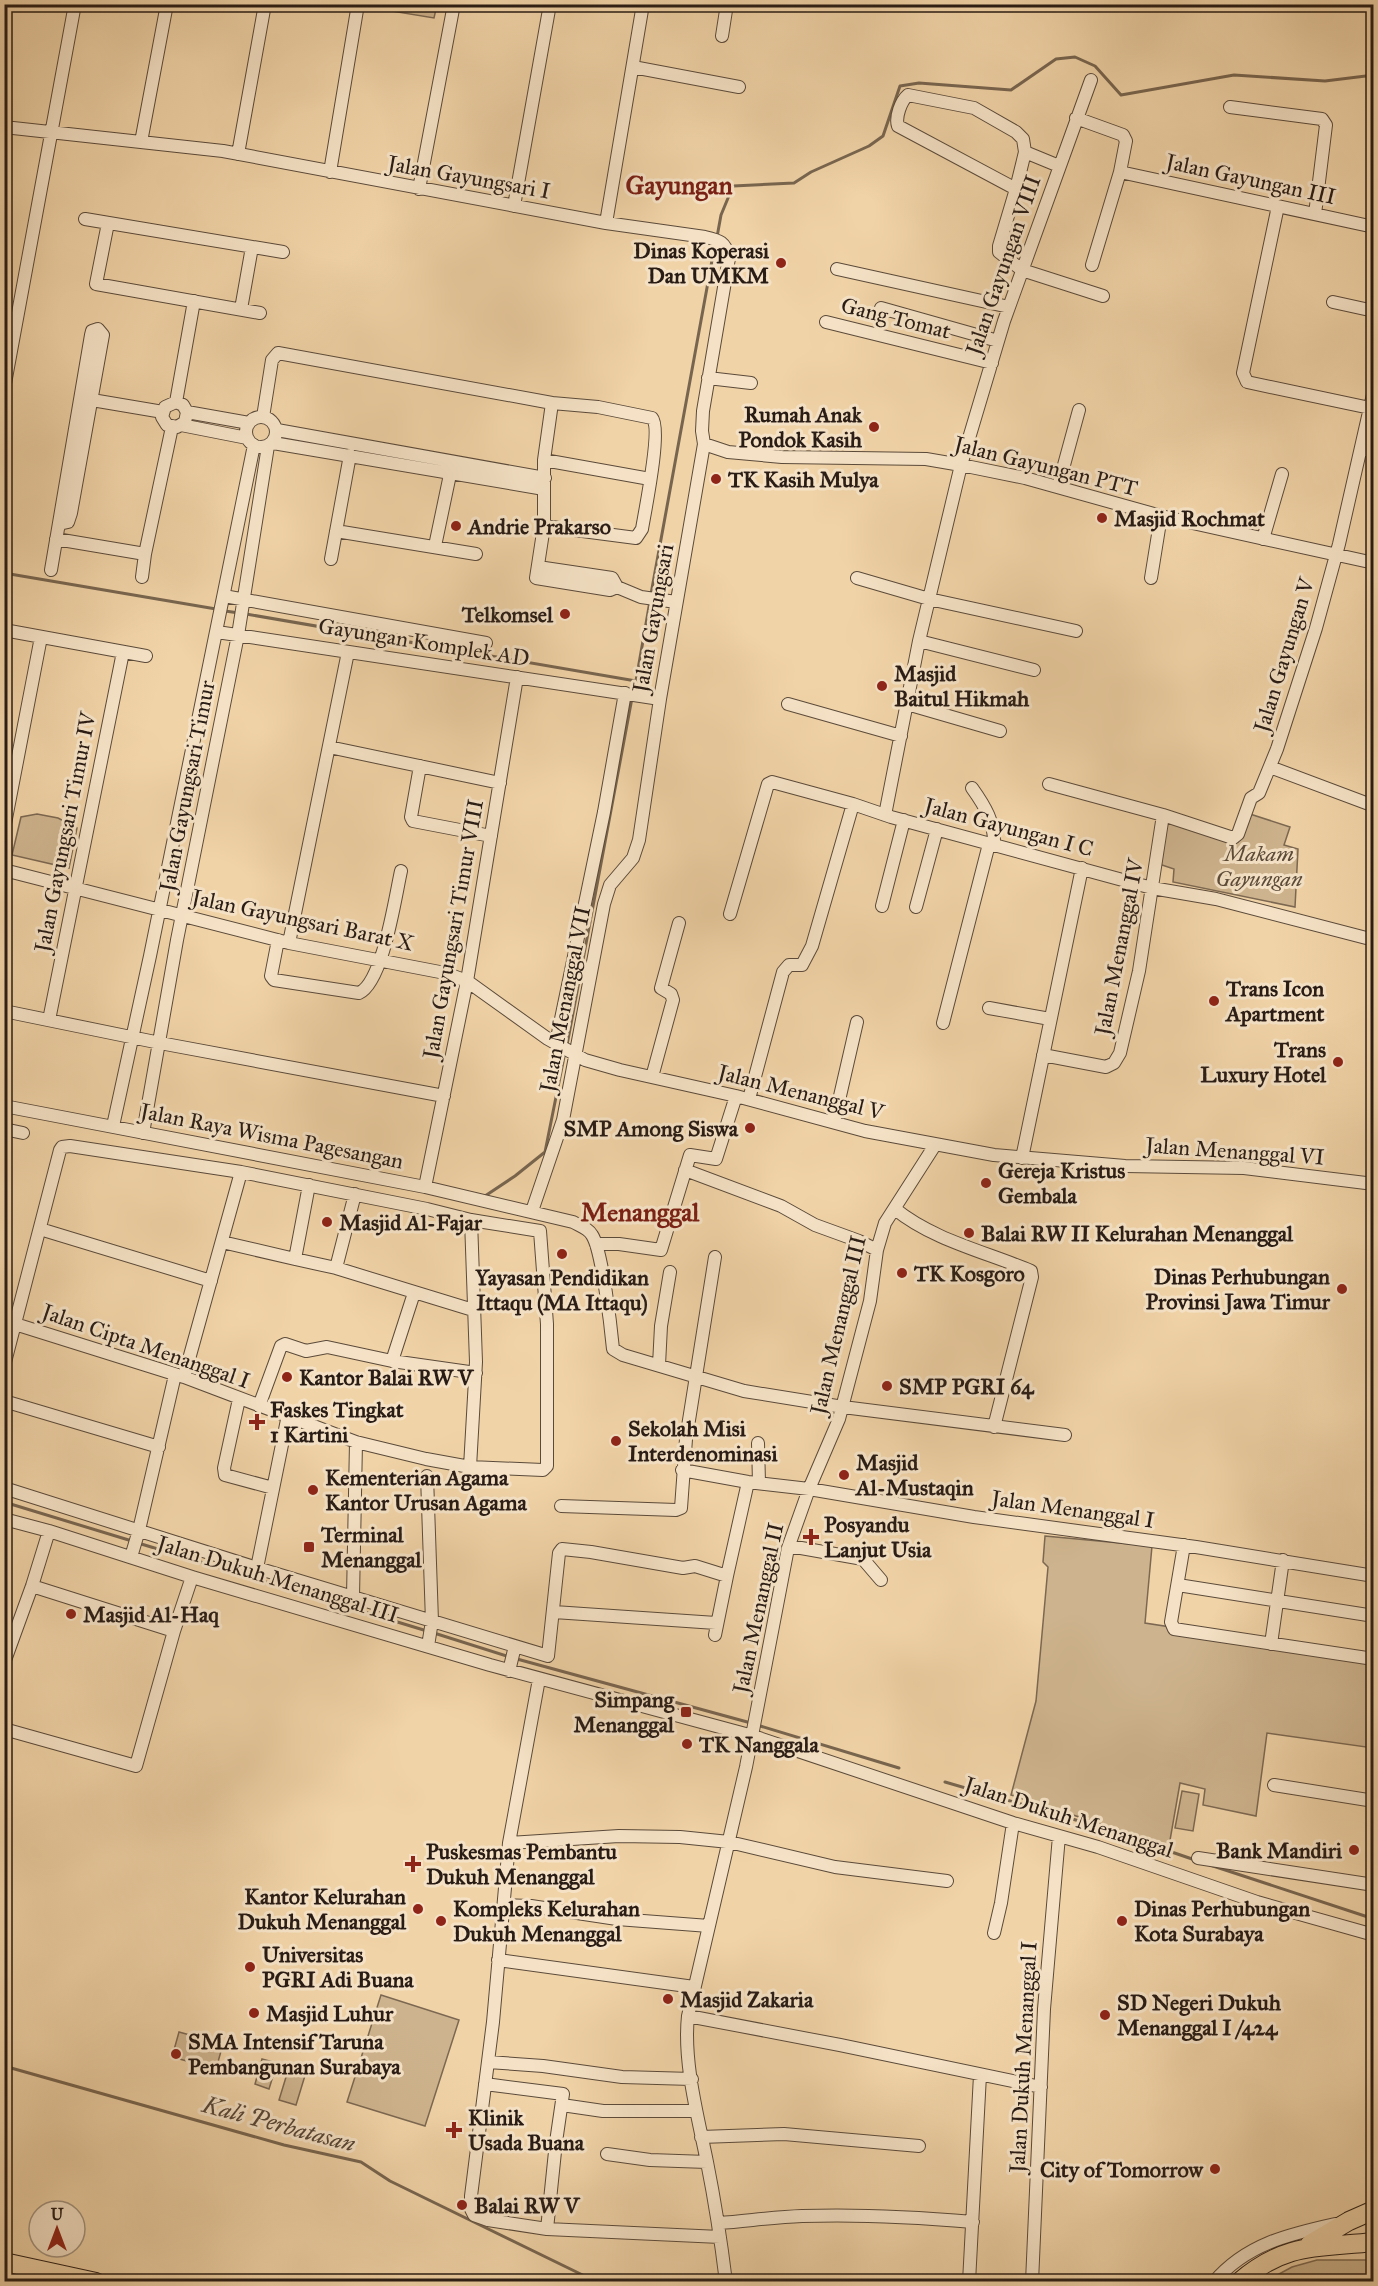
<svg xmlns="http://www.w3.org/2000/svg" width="1378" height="2286" font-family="'IM FELL Great Primer',serif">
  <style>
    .green { fill: #ceb48e; stroke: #7c6852; stroke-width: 1.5 }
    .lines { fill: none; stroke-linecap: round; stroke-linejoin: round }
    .stream { stroke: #78654f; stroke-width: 3 }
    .minor-casing { stroke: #5b4a3a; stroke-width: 14 }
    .highway-casing { stroke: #291c15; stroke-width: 20 }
    .minor { stroke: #f5e2c6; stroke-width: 12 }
    .highway { stroke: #f0d3a7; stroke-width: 18 }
    .poi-dot { fill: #8f2418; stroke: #f5e2c6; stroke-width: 2 }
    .labels { text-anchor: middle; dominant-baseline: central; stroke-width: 6; stroke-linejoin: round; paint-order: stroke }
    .street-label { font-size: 22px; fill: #291c15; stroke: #f5e2c6 }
    .poi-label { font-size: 22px; font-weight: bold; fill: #291c15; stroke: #f5e2c6; text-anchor: start }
    .park-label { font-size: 22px; font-style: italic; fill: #5b4a39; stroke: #f5e2c6 }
    .water-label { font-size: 24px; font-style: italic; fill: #574637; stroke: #f5e2c6 }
    .quarter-label { font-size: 26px; font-weight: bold; fill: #7a1f14; stroke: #f5e2c6 }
  </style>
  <rect width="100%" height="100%" fill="#f0d3a7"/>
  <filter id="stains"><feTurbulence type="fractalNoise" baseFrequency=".00333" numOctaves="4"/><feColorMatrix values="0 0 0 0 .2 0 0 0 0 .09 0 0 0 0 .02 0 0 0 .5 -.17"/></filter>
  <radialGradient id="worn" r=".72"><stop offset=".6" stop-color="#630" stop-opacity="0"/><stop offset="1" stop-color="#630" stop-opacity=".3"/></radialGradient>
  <path class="green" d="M392,5V4L437,5L434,18L391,11Z
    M37,814L58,818L77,828L69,868L12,855L21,817Z
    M1250,814L1290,827L1284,845L1298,849L1295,907L1173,882L1174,869L1159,864L1166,819L1238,842Z
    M1045,1536L1152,1546L1145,1623L1373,1658V1748L1267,1733L1256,1816L1203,1805L1205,1789L1180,1783L1169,1846L1011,1795L1036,1701L1048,1567L1043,1562Z
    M1182,1791L1199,1794L1193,1831L1175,1828Z
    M381,1995L459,2020L425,2126L347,2102Z
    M179,2032L223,2044L216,2069L172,2057Z
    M262,2059L277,2063L269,2089L255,2084Z
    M290,2064L307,2069L296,2105L279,2100Z
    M1317,2260H1373V2281H1266L1292,2267Z"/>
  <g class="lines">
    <path class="stream" d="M717,237L721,215L733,186L794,183L811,172L869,146L883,136L900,86L919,83L1011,90L1056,59L1075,57L1095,66L1121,95L1234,75L1325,81L1374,75
      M4,573L216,609
      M651,594L715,244
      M225,611L239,613
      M246,614L636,681
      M634,692L650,601
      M567,1045L632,698
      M485,1196L515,1176L545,1152L565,1052
      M4,1502L132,1541
      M138,1543L427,1631
      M434,1633L510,1657
      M517,1659L751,1723
      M757,1725L899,1768
      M945,1782L1093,1825L1195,1860
      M1210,1865L1374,1919
      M4,2066L284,2145L361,2162L390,2181L597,2282"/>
    <g class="minor-casing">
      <path id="minor" d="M722,36L727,4
        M633,67L739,87
        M908,95L974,108L1016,132L1023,139L1025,152L1016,189L898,126C895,117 901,101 908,95Z
        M1230,107L1322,119L1326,125L1315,214
        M1076,118L1123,135L1126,141L1120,172L1092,265
        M4,127L223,151L606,223L705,237C719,240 726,242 729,258L703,411L702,431L704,444L660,699L639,840L633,858L610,885L604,904L563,1120L532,1211
        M141,142L167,4
        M1025,152L1059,166
        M238,154L265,4
        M330,172L358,4
        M1120,172L1374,227
        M419,189L454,4
        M1016,189L999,246V252L1022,270L1103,296
        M514,206L550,4
        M1278,206L1243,373L1247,382L1370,408
        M85,219L283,252
        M108,223L96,284L260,313
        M606,223L643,4
        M837,269L1009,307
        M1333,302L1374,311
        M881,308L998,341
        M241,309L252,247
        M826,322L992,363
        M708,378L751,383
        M4,389L75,4
        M92,400L163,412
        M176,402L194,301
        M187,412L185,422L177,427L167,425L162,417L165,407L176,402L183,405L187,412L249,423
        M246 432a15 15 0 1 1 30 0a15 15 0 1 1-30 0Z
        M263,417L272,360L278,353L552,403L544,460V526L536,578L610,590L617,587L641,597L676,602
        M181,425L247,438
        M277,430L545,478
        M273,443L544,489
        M704,444L728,452L782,457L926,459L961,465L1025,478L1161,516L1374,563
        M1361,449L1374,451
        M544,460L650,479
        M1058,487L1079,410
        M544,526L636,538L642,529C645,511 662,428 652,418L598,407L552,403
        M336,531L476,554
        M56,539L145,554
        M1263,539L1282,474
        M435,546L452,465
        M331,559L350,455
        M538,567L612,578L617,587
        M51,570L91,335L92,331L98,329L103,335L71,513L68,522L59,524
        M142,577L145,554L172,427
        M857,578L929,599L1076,631
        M1151,578L1161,516
        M224,596L486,643
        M4,630L146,656
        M217,632L660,699
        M919,641L1034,670
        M788,704L901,736
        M907,704L1000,731
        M329,747L500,783
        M420,766L411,817L413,821L491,836
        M1270,767L1374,806
        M972,788C985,806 995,823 994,845
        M885,815L919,641L961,465L1004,321L1091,80
        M1163,815L1233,838L1238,834L1251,798L1259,793L1277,749L1316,628L1339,544L1374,390
        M4,829L41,637
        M4,870L289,943L445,973L467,981L548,1039L585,1060L620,1070L736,1096L865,1131L994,1155L1125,1166L1244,1168L1374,1184
        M882,906L904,820
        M916,907L937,829
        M730,914L768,784L772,782L853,804L891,817L1152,888L1216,899L1374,940
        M278,940L271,976L274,980L359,993C383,982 395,898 401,871
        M289,943L348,652
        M989,1008L1050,1019
        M4,1011L160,1043L444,1096
        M49,1020L123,652
        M943,1023L989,844
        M556,1043L604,812L625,693
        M1043,1055L1106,1067L1114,1063L1120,1053L1139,971L1163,815L1049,784
        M652,1077L673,1000L671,994L661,988L679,923
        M749,1099L783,972L789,965H802L812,946L853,804
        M4,1106L425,1187L573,1222C580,1226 588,1228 592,1235C602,1250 611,1328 613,1349L623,1355L744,1391L843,1407L1065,1435
        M834,1122L857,1022
        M113,1126L150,956L254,445
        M4,1129L23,1133
        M143,1133L177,940L238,635L268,446
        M1022,1158L1082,868
        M685,1170L781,1206L815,1225L859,1241L877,1250
        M425,1187L467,981L517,677
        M895,1209C933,1240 986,1252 1031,1271L1032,1277L994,1427
        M40,1229L211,1281
        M222,1242L295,1259L309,1185
        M596,1244H619L661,1250L690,1155L716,1159L736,1096
        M295,1259L336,1268L473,1310
        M336,1268L355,1194
        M392,1361L414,1293
        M659,1365L661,1326L670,1272
        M4,1366L60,1150L62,1147L70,1146L241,1172L427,1209L471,1220L540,1231L547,1324V1466L543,1470L470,1467L426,1459L356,1442L184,1377L15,1324
        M184,1377L241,1172
        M239,1399L224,1468L225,1475L273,1488
        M4,1401L159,1447
        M259,1406L281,1346L285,1344L306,1351L327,1347L392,1361L476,1373
        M758,1443L759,1483
        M470,1467L476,1362L471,1220
        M682,1470L748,1482L809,1489L974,1517L1196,1547L1374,1576
        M427,1476L432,1621L428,1646
        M4,1488L257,1568L548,1656L559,1553L562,1549L591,1552L683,1568L695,1566L727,1576L748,1482
        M561,1506L676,1510L681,1508L686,1439L715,1257
        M4,1519L49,1531L192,1577L490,1665L753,1736L1013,1823L1098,1847L1257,1902L1374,1935
        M1184,1545L1171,1622L1174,1629L1367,1658L1372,1657L1374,1646
        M788,1548H801L863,1559L881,1580
        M131,1557L139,1530L175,1375
        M257,1568L288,1415
        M1178,1585L1374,1616
        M32,1586L174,1631
        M353,1597L356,1442
        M554,1612L716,1623
        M715,1635L727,1576
        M1271,1644L1283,1560
        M4,1663L32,1586L49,1531
        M509,1671L515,1646
        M539,1679L509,1843L493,2022L471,2196V2209L474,2215L488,2220L547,2229L720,2237
        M4,1729L136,1766L174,1631L192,1577
        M1274,1785L1374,1801
        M509,1843L619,1836L680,1837L729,1842L835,1867L947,1881
        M1198,1858L1374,1885
        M504,1905L531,1906L617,1919L709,1926
        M994,1933L1001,1903L1013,1823
        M498,1960L694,1987
        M688,2016L840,2045L1041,2087
        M488,2062L543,2066L622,2077L692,2079
        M485,2084L563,2094L556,2142L547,2229
        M562,2105L603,2111H696
        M701,2137L784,2134L919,2146
        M607,2154L650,2160L707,2162
        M719,2223C747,2221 774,2217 802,2216C859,2214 916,2217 973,2222
        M726,2282C721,2241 715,2202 707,2162C698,2117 683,2062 688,2016L746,1767L788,1548L809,1489L839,1419L870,1301L877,1250L885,1223L935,1145
        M969,2282L980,2075
        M1032,2282L1044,2009L1059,1836
        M1214,2282C1246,2244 1290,2234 1335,2224"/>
    </g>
    <g class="highway-casing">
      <path id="highway" d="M1310,2244L1349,2221L1374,2210
        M4,2262L96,2282
        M1239,2282C1286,2242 1317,2248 1374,2242"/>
    </g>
    <use href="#minor" class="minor"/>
    <use href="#highway" class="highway"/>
  </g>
  <g class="poi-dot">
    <circle cx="781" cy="263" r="6"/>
    <circle cx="874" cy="427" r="6"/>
    <circle cx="716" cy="479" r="6"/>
    <circle cx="1102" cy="518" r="6"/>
    <circle cx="456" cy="526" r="6"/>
    <circle cx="565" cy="614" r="6"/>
    <circle cx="882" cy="686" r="6"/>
    <circle cx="1214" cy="1001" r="6"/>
    <circle cx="1338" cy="1062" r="6"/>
    <circle cx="750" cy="1128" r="6"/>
    <circle cx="986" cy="1183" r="6"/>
    <circle cx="327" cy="1222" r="6"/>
    <circle cx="969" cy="1233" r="6"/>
    <circle cx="562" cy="1254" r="6"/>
    <circle cx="902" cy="1273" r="6"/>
    <circle cx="1342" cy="1289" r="6"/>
    <circle cx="287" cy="1377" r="6"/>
    <circle cx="887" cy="1386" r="6"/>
    <path d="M254 1413h6v6h6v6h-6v6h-6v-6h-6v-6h6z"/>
    <circle cx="616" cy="1441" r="6"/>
    <circle cx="844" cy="1475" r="6"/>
    <circle cx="313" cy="1490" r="6"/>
    <path d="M808 1528h6v6h6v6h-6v6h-6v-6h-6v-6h6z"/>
    <rect x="303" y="1541" width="12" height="12" rx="3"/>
    <circle cx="71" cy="1614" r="6"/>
    <rect x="680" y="1706" width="12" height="12" rx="3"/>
    <circle cx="687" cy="1744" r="6"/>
    <circle cx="1354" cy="1850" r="6"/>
    <path d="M410 1855h6v6h6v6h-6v6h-6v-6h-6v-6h6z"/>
    <circle cx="418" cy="1909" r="6"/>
    <circle cx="441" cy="1921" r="6"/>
    <circle cx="1122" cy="1921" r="6"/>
    <circle cx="250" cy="1967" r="6"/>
    <circle cx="668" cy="1999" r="6"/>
    <circle cx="254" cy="2013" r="6"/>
    <circle cx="1105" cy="2015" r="6"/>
    <circle cx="176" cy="2054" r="6"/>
    <path d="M451 2121h6v6h6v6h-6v6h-6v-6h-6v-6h6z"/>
    <circle cx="1215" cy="2169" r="6"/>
    <circle cx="462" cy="2205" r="6"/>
  </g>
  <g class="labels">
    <g class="street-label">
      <text transform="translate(469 177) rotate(10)">Jalan Gayungsari I</text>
      <text transform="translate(1251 179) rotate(12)">Jalan Gayungan III</text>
      <text transform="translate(1003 265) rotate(-71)">Jalan Gayungan VIII</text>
      <text transform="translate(896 318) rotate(14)">Gang Tomat</text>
      <text transform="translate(1046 466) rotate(14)">Jalan Gayungan PTT</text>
      <text transform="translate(653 618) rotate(-80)">Jalan Gayungsari</text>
      <text transform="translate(424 642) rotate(9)">Gayungan Komplek AD</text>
      <text transform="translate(1284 655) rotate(-73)">Jalan Gayungan V</text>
      <text transform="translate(187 786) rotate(-79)">Jalan Gayungsari Timur</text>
      <text transform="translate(1009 827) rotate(15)">Jalan Gayungan I C</text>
      <text transform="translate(65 832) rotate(-79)">Jalan Gayungsari Timur IV</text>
      <text transform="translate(303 920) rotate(12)">Jalan Gayungsari Barat X</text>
      <text transform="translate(453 929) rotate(-80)">Jalan Gayungsari Timur VIII</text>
      <text transform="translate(1119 947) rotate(-79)">Jalan Menanggal IV</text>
      <text transform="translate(565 999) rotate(-79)">Jalan Menanggal VII</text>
      <text transform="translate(801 1092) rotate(14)">Jalan Menanggal V</text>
      <text transform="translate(272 1136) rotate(11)">Jalan Raya Wisma Pagesangan</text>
      <text transform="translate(1235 1151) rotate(4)">Jalan Menanggal VI</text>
      <text transform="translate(838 1325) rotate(-77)">Jalan Menanggal III</text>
      <text transform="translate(146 1346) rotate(19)">Jalan Cipta Menanggal I</text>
      <text transform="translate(1073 1509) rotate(8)">Jalan Menanggal I</text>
      <text transform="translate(278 1579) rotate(17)">Jalan Dukuh Menanggal III</text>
      <text transform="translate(758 1608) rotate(-78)">Jalan Menanggal II</text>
      <text transform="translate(1069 1817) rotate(18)">Jalan Dukuh Menanggal</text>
      <text transform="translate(1023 2057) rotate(-87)">Jalan Dukuh Menanggal I</text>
    </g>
    <g class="poi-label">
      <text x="769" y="250" text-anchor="end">Dinas Koperasi<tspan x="769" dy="25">Dan UMKM</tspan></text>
      <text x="862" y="414" text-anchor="end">Rumah Anak<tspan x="862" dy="25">Pondok Kasih</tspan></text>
      <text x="728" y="479">TK Kasih Mulya</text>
      <text x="1114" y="518">Masjid Rochmat</text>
      <text x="468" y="526">Andrie Prakarso</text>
      <text x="553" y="614" text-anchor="end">Telkomsel</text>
      <text x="894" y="673">Masjid<tspan x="894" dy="25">Baitul Hikmah</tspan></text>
      <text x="1226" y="988">Trans Icon<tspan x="1226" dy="25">Apartment</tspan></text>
      <text x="1326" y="1049" text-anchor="end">Trans<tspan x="1326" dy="25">Luxury Hotel</tspan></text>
      <text x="738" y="1128" text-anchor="end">SMP Among Siswa</text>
      <text x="998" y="1170">Gereja Kristus<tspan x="998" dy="25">Gembala</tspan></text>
      <text x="339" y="1222">Masjid Al-Fajar</text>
      <text x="981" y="1233">Balai RW II Kelurahan Menanggal</text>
      <text x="914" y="1273">TK Kosgoro</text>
      <text x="1330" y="1276" text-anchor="end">Dinas Perhubungan<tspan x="1330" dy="25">Provinsi Jawa Timur</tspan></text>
      <text x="562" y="1277" text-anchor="middle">Yayasan Pendidikan<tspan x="562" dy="25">Ittaqu (MA Ittaqu)</tspan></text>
      <text x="299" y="1377">Kantor Balai RW V</text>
      <text x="899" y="1386">SMP PGRI 64</text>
      <text x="270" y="1409">Faskes Tingkat<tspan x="270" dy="25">1 Kartini</tspan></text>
      <text x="628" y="1428">Sekolah Misi<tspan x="628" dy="25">Interdenominasi</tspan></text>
      <text x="856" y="1462">Masjid<tspan x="856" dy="25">Al-Mustaqin</tspan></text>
      <text x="325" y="1477">Kementerian Agama<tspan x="325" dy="25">Kantor Urusan Agama</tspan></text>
      <text x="824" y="1524">Posyandu<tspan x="824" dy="25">Lanjut Usia</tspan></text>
      <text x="321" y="1534">Terminal<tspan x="321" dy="25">Menanggal</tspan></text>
      <text x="83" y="1614">Masjid Al-Haq</text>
      <text x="674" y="1699" text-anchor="end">Simpang<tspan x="674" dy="25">Menanggal</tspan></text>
      <text x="699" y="1744">TK Nanggala</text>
      <text x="1342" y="1850" text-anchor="end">Bank Mandiri</text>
      <text x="426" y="1851">Puskesmas Pembantu<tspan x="426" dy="25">Dukuh Menanggal</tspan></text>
      <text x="406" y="1896" text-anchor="end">Kantor Kelurahan<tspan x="406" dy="25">Dukuh Menanggal</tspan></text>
      <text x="453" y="1908">Kompleks Kelurahan<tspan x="453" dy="25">Dukuh Menanggal</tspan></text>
      <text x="1134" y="1908">Dinas Perhubungan<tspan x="1134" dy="25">Kota Surabaya</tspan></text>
      <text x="262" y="1954">Universitas<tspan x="262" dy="25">PGRI Adi Buana</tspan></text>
      <text x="680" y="1999">Masjid Zakaria</text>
      <text x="1117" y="2002">SD Negeri Dukuh<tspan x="1117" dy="25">Menanggal I /424</tspan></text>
      <text x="266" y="2013">Masjid Luhur</text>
      <text x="188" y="2041">SMA Intensif Taruna<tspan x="188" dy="25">Pembangunan Surabaya</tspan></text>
      <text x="468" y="2117">Klinik<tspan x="468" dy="25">Usada Buana</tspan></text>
      <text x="1203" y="2169" text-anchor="end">City of Tomorrow</text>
      <text x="474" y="2205">Balai RW V</text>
    </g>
    <g class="park-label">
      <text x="1259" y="853">Makam<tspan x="1259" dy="25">Gayungan</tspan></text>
    </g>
    <g class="water-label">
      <text transform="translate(279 2124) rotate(15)">Kali Perbatasan</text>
    </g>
    <g class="quarter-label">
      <text x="679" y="185">Gayungan</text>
      <text x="640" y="1212">Menanggal</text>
    </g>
  </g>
  <rect width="1378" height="2286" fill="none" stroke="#f0d3a7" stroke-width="24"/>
  <rect x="6" y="6" width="1366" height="2274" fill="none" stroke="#291c15" stroke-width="3"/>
  <rect x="12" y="12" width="1354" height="2262" fill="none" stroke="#291c15" stroke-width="1.5"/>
  <g transform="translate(57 2229)"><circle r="28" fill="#f5e2c6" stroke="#a3937f" stroke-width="1.5"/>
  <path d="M0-4.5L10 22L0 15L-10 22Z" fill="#8f2418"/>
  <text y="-9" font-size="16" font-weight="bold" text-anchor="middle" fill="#291c15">U</text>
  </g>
  <rect width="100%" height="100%" filter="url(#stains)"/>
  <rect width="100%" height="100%" fill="url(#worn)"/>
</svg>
